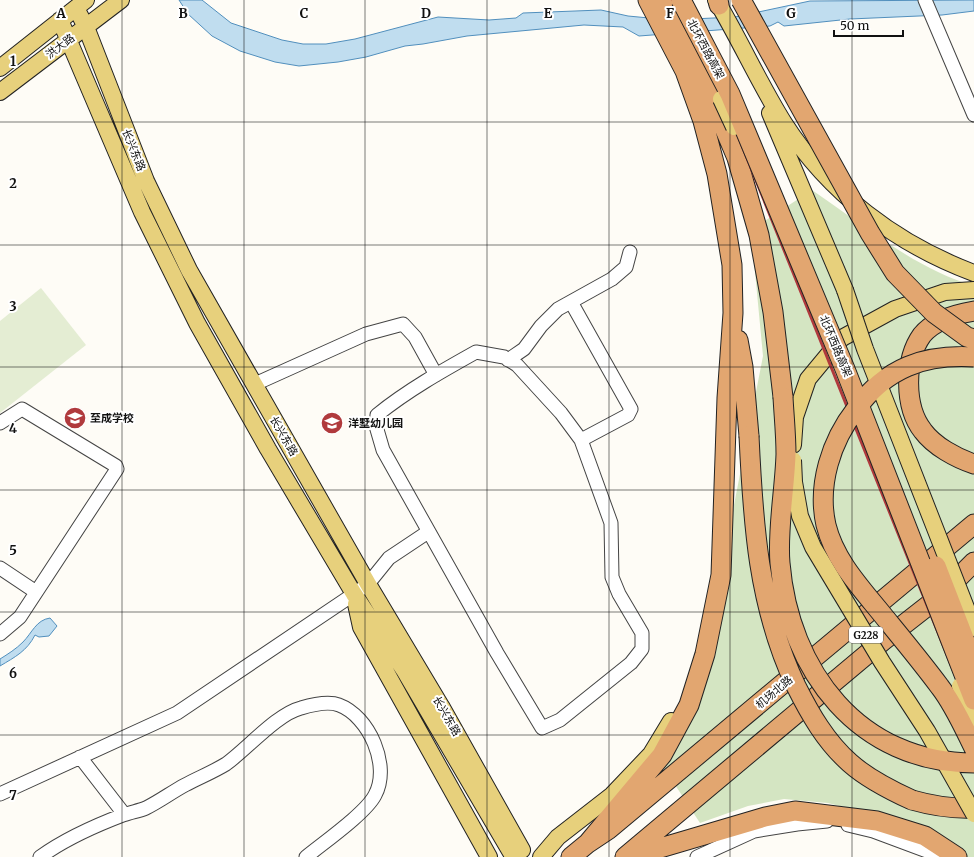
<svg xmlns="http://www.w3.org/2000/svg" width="974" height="857" font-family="Merriweather,'Noto Sans SC',serif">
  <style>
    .green { fill: #d4e5c2 }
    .pitch { fill: #e4edd3 }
    .water { fill: #c0ddef; stroke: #518fbd }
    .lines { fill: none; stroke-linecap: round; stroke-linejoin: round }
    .minor-casing { stroke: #444; stroke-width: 15 }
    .major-casing { stroke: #222; stroke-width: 18 }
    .highway-casing { stroke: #222; stroke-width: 21 }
    .minor { stroke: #fff; stroke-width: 13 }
    .major { stroke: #e7d07c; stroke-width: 16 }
    .highway { stroke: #e2a670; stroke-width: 19 }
    .rail { stroke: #b03a3d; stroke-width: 3 }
    .major-bridge-casing { stroke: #222; stroke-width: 18; stroke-linecap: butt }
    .highway-bridge-casing { stroke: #222; stroke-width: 21; stroke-linecap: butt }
    .major-bridge { stroke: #e7d07c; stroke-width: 16 }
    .highway-bridge { stroke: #e2a670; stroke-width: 19 }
    .grid { fill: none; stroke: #111; stroke-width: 1; stroke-opacity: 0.55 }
    .labels { text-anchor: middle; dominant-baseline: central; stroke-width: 4; stroke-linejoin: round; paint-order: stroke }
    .shield { fill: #fff; stroke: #585858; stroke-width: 1 }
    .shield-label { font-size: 10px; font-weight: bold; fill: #111 }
    .street-label { font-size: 11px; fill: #111; stroke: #fff }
    .poi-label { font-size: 11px; font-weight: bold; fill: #111; stroke: #fff; text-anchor: start }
    .grid-label { font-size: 13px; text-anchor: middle; font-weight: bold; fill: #111; stroke: #fff; stroke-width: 4; stroke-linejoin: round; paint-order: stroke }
  </style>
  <rect width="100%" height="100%" fill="#fefcf6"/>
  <path class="green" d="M812,190C863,225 914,268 974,286V857H963L907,824L828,803L784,799L748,806L700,823L662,765L730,576L733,510L763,356L751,230Z"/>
  <path class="pitch" d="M41,288L86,345L0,413V321Z"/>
  <path class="water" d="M179,0H202L231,23L282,40L303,44H326L355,39L438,17L489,20L516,18L523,13L601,10L628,16L670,20L735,17L810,1L974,0V11L942,15L850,19L784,26L778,22L770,26L639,36L623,27L584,25L467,36L423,44L405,46L366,57L338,62L299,66L275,62L240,51L212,36L188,14Z
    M50,618L57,626L49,636L39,637L35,635C27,651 15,657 0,666V659C8,654 16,649 23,642C32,633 36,620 50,618Z"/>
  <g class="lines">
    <g class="minor-casing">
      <path id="minor" d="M925,0L974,115
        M571,302L631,409L628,415L581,440
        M476,352L504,357L517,365L561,413L581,440L611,523L612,577L619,594L642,633V649L631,663L560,720L542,728L497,653L383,450L376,426L377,415C408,390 442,371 476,352Z
        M508,360L524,349L541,326L558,309L612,279L626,267L630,252
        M255,384L366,334L403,324L415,337L436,375
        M0,423L22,409L116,466L117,469L20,617L0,634
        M0,568L36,592
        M80,757L124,814
        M0,794L177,713L354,594L368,584L389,558L428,532
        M848,825L873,831L943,857
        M40,857C65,839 94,826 123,815C131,812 139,811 146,808C160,801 172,792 185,785C198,778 213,772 226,764C247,749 277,714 301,708C311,705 329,701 339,705C369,716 391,766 375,795C366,813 323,843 306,857
        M697,857L754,831L797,824L827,821"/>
    </g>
    <g class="major-casing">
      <path id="major" d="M716,0C740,40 759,83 784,123C829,193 896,244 974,273
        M76,8L86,27L146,181L189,270L368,584L441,706L522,850
        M60,20L142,212L197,323L268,449L354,594L404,670L513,856
        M0,68L86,0
        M0,92L121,0
        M770,113L845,290
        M793,445L795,417L808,379L842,338L895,309L945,292L974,290
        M356,604L361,627L489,857
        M541,857L558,837L612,795L651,754L671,721"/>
    </g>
    <g class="highway-casing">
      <path id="highway" d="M665,0L704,80L737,158L759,235L773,312L783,397
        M718,0L719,5
        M974,311C956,314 934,320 922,335C904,360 904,407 923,431C934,446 956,458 974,464
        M738,340L743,367L749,436
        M912,800C933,806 952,809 974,808
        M588,843L662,755L689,705L705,654L721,575L727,398L733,313L732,265L717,174L703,121L685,71L648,0
        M571,857L588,843L609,829L974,524
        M625,857L884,640L939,597L974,562
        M644,857L660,848L765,817L795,811L877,821L925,836L957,857"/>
    </g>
    <use href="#minor" class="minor"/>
    <use href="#major" class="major"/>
    <use href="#highway" class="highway"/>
    <path class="rail" d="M673,0L722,96L974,722
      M686,0L732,92L903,501L974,681"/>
    <g class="major-bridge-casing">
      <path id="major-bridge" d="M721,99L734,127
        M845,290L865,349L974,628
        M793,460L794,482L800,516L813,547L882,662L927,731L974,814
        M960,686L974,724"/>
    </g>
    <g class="highway-bridge-casing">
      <path id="highway-bridge" d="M681,0L730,94L845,369L974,700
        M741,0L870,233L895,273L934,313L967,337L974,339
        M974,357C924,354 886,368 856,409C831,441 817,485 826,525C835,562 863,590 886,619C904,641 923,664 940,687C954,705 964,728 974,748
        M783,397C784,416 786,435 786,454C785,489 777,530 780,563C789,671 859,763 974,763
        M749,436C753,523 758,606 796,686C810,714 826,742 850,763C868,779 890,790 912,800
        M936,566L974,664"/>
    </g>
    <use href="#major-bridge" class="major-bridge"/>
    <use href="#highway-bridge" class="highway-bridge"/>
  </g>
  <path class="grid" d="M122,0V857M244,0V857M365,0V857M487,0V857M609,0V857M730,0V857M852,0V857M0,122H974M0,245H974M0,367H974M0,490H974M0,612H974M0,735H974"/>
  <defs>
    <g id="school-disc" transform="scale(1.15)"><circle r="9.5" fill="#b03a3d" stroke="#fff"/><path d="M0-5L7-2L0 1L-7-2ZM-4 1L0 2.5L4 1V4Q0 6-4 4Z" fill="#fff"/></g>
  </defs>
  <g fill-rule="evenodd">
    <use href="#school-disc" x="75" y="418"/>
    <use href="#school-disc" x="332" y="423"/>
  </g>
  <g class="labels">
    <rect class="shield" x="849" y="627" width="34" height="16" rx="3"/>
    <g class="shield-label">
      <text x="866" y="635">G228</text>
    </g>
    <g class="street-label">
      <text transform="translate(60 46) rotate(-37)">洪大路</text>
      <text transform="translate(706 49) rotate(62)">北环西路高架</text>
      <text transform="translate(134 150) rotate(68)">长兴东路</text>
      <text transform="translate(836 346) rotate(67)">北环西路高架</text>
      <text transform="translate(284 436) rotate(60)">长兴东路</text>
      <text transform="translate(774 692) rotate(-40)">机场北路</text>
      <text transform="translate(447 716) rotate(60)">长兴东路</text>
    </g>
    <g class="poi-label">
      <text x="90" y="418">至成学校</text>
      <text x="348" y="423">洋墅幼儿园</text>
    </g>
  </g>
  <g class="grid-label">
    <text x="61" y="18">A</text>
    <text x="183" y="18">B</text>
    <text x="304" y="18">C</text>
    <text x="426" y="18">D</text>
    <text x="548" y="18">E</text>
    <text x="670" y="18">F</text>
    <text x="791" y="18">G</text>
    <text x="13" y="66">1</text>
    <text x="13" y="188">2</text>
    <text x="13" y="311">3</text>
    <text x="13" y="433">4</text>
    <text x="13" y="555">5</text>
    <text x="13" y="678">6</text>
    <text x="13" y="800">7</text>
  </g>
  <path d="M834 30v6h69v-6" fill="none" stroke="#111111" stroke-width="2"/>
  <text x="840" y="30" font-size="12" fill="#111111" stroke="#ffffff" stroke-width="3" paint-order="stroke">50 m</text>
</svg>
